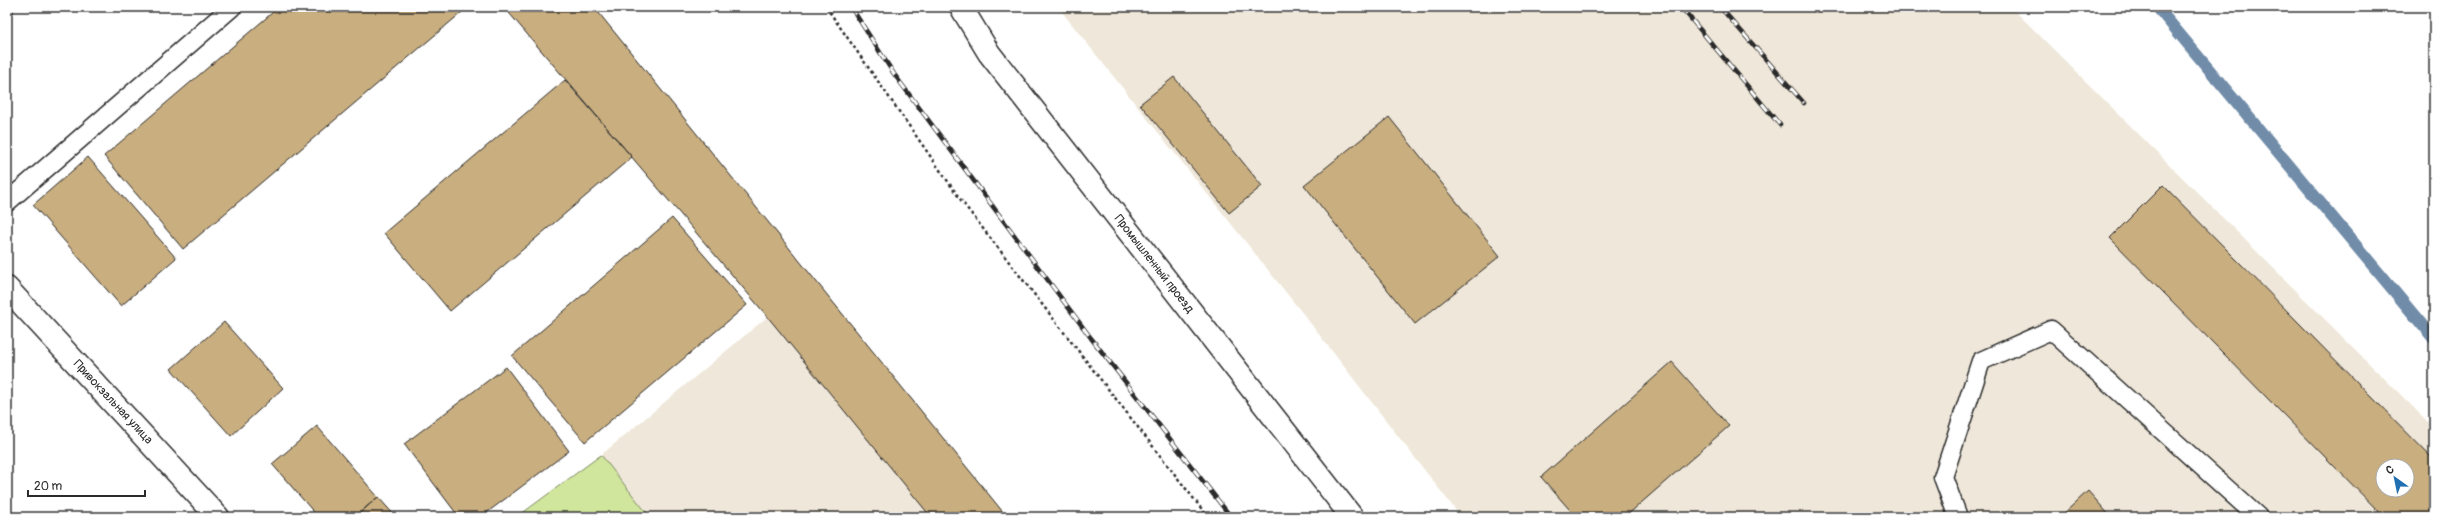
<svg xmlns="http://www.w3.org/2000/svg" width="2441" height="524" font-family="Pangolin,sans-serif">
  <style>
    .built { fill: #efe7d9; fill-rule: evenodd }
    .green { fill: #d0e69c; stroke: #7e8864 }
    .lines { fill: none; stroke-linecap: round; stroke-linejoin: round }
    .stream { stroke: #718ca8; stroke-width: 12 }
    .building { fill: #c9ae7f; stroke: #2b2b2b; fill-rule: evenodd }
    .service-casing { stroke: #2b2b2b; stroke-width: 21 }
    .minor-casing { stroke: #2b2b2b; stroke-width: 25 }
    .tertiary-casing { stroke: #2b2b2b; stroke-width: 25 }
    .path { stroke: #2b2b2b; stroke-width: 2.5; stroke-dasharray: 3 3; stroke-linecap: butt }
    .service { stroke: #fff; stroke-width: 18 }
    .minor { stroke: #fff; stroke-width: 22 }
    .tertiary { stroke: #fff; stroke-width: 22 }
    .rail-casing { stroke: #2b2b2b; stroke-width: 4.5 }
    .rail { stroke: #fff; stroke-width: 3; stroke-dasharray: 9; stroke-linecap: butt }
    .labels { text-anchor: middle; dominant-baseline: central; stroke-width: 3; stroke-linejoin: round; paint-order: stroke }
    .street-label { font-size: 12px; fill: #2b2b2b; stroke: #fff }
  </style>
  <rect width="100%" height="100%" fill="#fff"/>
  <filter id="ink" filterUnits="userSpaceOnUse"><feTurbulence type="fractalNoise" baseFrequency=".025" numOctaves="2"/><feDisplacementMap in="SourceGraphic" scale="8" xChannelSelector="R" yChannelSelector="G"/><feConvolveMatrix kernelMatrix="1 2 1 2 8 2 1 2 1" color-interpolation-filters="sRGB"/></filter>
  <g filter="url(#ink)">
    <path class="built" d="M1058,7H2011L2434,428V517H1461L1304,315ZM2383,466H2407V490H2383Z
      M813,279L1007,517H650L601,455Z"/>
    <path class="green" d="M601,455L650,517H517Z"/>
    <g class="lines">
      <path class="stream" d="M2157,7L2434,339"/>
    </g>
    <path class="building" d="M7,7L14,12L7,18Z
      M279,7H468L183,249L104,156Z
      M504,7H594L1007,517H931L767,316Z
      M1174,77L1262,186L1229,213L1140,104Z
      M565,80L632,157L450,311L384,233Z
      M1389,117L1500,256L1415,324L1304,185Z
      M88,157L176,258L121,306L33,205Z
      M2163,185L2434,460V517H2384L2110,238ZM2383,466H2407V490H2383Z
      M672,218L747,305L585,442L512,356Z
      M224,322L283,388L231,436L171,369Z
      M1672,362L1729,426L1625,517H1576L1541,477Z
      M506,367L569,451L481,517H459L404,444Z
      M317,426L378,497L355,517H318L272,464Z
      M2088,491L2111,517H2060Z
      M378,497L396,517H355Z"/>
    <g class="lines">
      <g class="service-casing">
        <path id="service" d="M7,202L232,7
          M1958,517L1943,477L1981,361L2051,330L2258,517"/>
      </g>
      <g class="minor-casing">
        <path id="minor" d="M961,7L989,53L1352,517"/>
      </g>
      <g class="tertiary-casing">
        <path id="tertiary" d="M7,288L218,517"/>
      </g>
      <path class="path" d="M826,7L963,203L1208,517"/>
      <use href="#service" class="service"/>
      <use href="#minor" class="minor"/>
      <use href="#tertiary" class="tertiary"/>
      <g class="rail-casing">
        <path id="rail" d="M851,7L894,74L1091,338L1231,517
          M1681,7L1780,125
          M1720,7L1804,103"/>
      </g>
      <use href="#rail" class="rail"/>
    </g>
  </g>
  <g class="labels">
    <g class="street-label">
      <text transform="translate(1154 264) rotate(52)">Промышленный проезд</text>
      <text transform="translate(113 402) rotate(47)">Привокзальная улица</text>
    </g>
  </g>
  <rect width="2441" height="524" fill="none" stroke="#fff" stroke-width="24"/>
  <rect x="12" y="12" width="2417" height="500" fill="none" stroke="#2b2b2b" stroke-width="1.5" filter="url(#ink)"/>
  <g transform="translate(2395 478) rotate(327)"><circle r="19" fill="#ffffff" stroke="#aaaaaa"/>
  <path d="M0-3L7 15L0 10L-7 15Z" fill="#1f6fb2"/>
  <text y="-6" font-size="11" font-weight="bold" text-anchor="middle" fill="#2b2b2b">С</text>
  </g>
  <path d="M28 490v6h117v-6" fill="none" stroke="#2b2b2b" stroke-width="2"/>
  <text x="34" y="490" font-size="12" fill="#2b2b2b" stroke="#ffffff" stroke-width="3" paint-order="stroke">20 m</text>
</svg>
